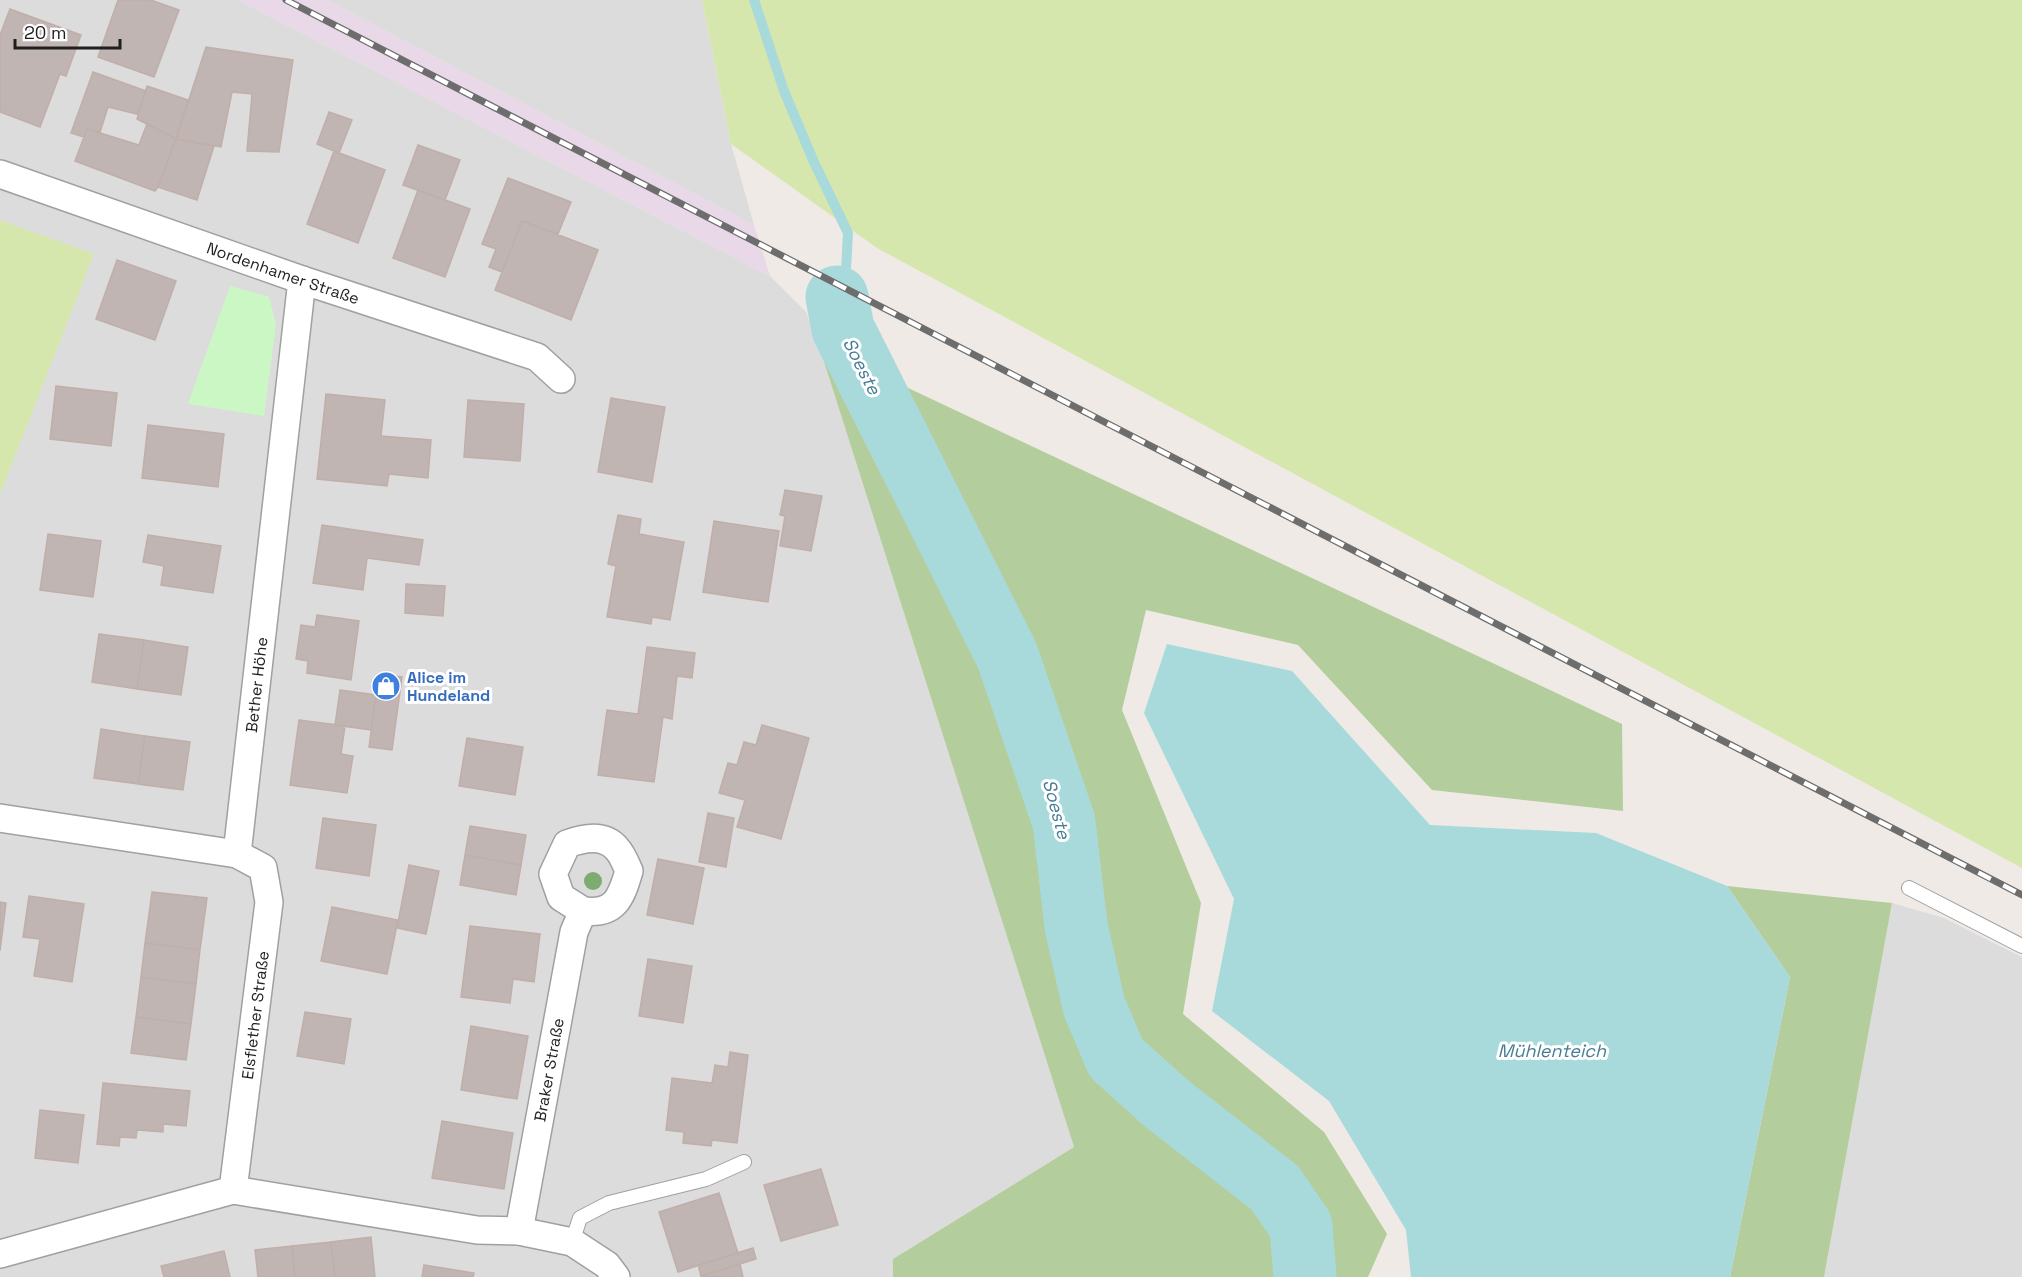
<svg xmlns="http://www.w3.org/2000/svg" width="2022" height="1277" font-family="'Space Grotesk',sans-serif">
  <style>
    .residential { fill: #dddcdc }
    .industrial { fill: #e8d8e8 }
    .grass { fill: #d6e7ae }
    .forest { fill: #b4cd9c }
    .park { fill: #cbf7c5 }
    .water { fill: #a8dadb }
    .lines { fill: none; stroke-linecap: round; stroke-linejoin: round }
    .stream { stroke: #a8dadb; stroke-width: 10 }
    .river { stroke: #a8dadb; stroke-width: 63 }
    .building { fill: #c0b5b2; stroke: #c0aea9; stroke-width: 1.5 }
    .lane-casing { stroke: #a0a0a0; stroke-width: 16 }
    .street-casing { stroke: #a0a0a0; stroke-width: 30 }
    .lane { stroke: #fff; stroke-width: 14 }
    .street { stroke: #fff; stroke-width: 27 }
    .rail-casing { stroke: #6d6d6d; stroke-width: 7 }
    .rail { stroke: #fff; stroke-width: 4.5; stroke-dasharray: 14; stroke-linecap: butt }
    .tree { fill: #7cac70 }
    .labels { text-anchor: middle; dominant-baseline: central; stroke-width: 6; stroke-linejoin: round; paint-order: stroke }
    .street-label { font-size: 16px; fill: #1f1f1f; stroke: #fff }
    .shop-label { font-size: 16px; font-weight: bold; fill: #366cbe; stroke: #fff; text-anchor: start }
    .water-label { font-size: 18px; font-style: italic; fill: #467d94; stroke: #fff }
  </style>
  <rect width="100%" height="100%" fill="#efeae6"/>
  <path class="residential" d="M0,0H238L770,276L806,312L819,346L1074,1147L893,1259V1277H0Z
    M327,0H702L731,144L754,225Z
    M1892,903L1944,918L2022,957V1277H1824Z"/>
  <path class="industrial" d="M238,0H327L754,225L770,276Z"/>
  <path class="grass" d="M702,0H2022V868L877,248L731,144Z
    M0,220L94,254L1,492H0Z"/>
  <path class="forest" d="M819,346L1622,724L1623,811L1432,790L1298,645L1146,610L1122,710L1201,903L1183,1014L1324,1132L1387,1234L1368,1277H893V1259L1074,1147Z
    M1727,886L1892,903L1824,1277H1730L1790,977Z"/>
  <path class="park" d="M230,286L269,297L276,324L264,416L188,404Z"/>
  <path class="water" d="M1167,644L1292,671L1430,825L1596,833L1727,886L1790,977L1730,1277H1411L1406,1230L1329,1101L1212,1011L1234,899L1144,713Z"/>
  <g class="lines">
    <path class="stream" d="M754,0L784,91L813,160L848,233L846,269"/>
    <path class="river" d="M837,297L843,329L1007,655L1064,822L1076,926L1094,1006L1116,1058L1166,1103L1275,1188L1301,1226L1305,1277"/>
  </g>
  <path class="building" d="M118,0H151L179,10L154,77L98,57Z
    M10,9L81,35L66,76L60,74L40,127L0,112V35Z
    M206,47L293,60L279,152L247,151L252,94L232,92L221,147L176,139Z
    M93,72L146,91L137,114L108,107L100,132L87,129L84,137L71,133Z
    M147,86L188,100L176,139L137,119Z
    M329,112L352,120L339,153L317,144Z
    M147,124L176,139L158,187L155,191L75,161L87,129L139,145Z
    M176,139L214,146L197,200L158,187Z
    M418,145L460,160L445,200L403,185Z
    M334,151L385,170L358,243L307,224Z
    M508,178L571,202L558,234L522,221L502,272L489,267L496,249L482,244Z
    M418,190L470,209L445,277L393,258Z
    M522,221L598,250L571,320L495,290Z
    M117,260L176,281L155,340L96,319Z
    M56,386L117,393L111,446L50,439Z
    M326,394L385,400L381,436L431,440L428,478L389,474L387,486L317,479Z
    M611,398L665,407L652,482L598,472Z
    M468,400L524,404L520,461L464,457Z
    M148,425L224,434L218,487L142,478Z
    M785,490L822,496L811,551L780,546L785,516L780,515Z
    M618,515L641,519L639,534L684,542L670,620L652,617L651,624L607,617L616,566L608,564Z
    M714,521L779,531L768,602L703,592Z
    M322,525L423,540L419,565L367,558L363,590L313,583Z
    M48,534L101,541L93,597L40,590Z
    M148,535L221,546L213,593L161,585L164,566L143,562Z
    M406,584L445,586L443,616L405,613Z
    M317,615L359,621L351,680L307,673L308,661L296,659L301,625L315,627Z
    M99,634L144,640L137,689L92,682Z
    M144,640L188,647L181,695L137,689Z
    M647,647L695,653L692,678L677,676L672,719L663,717L654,782L598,775L607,710L638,714Z
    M379,674L402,677L392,750L369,747Z
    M340,690L376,695L371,730L335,725Z
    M299,720L345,726L341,754L353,756L347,793L290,785Z
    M762,725L809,738L781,839L737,827L745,800L719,793L728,763L737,765L744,742L756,745Z
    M101,729L145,736L138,784L94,778Z
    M145,736L190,742L183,790L138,784Z
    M467,738L523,747L515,795L459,786Z
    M708,813L734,818L726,867L699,862Z
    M323,818L376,825L369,876L316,868Z
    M470,826L526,835L521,865L465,855Z
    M465,855L521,865L516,895L460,885Z
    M658,859L704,868L693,924L647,915Z
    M409,865L439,871L426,934L397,928Z
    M152,892L207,898L200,950L145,943Z
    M29,896L84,904L72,982L34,976L40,939L23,937Z
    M0,902L6,903L0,951Z
    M332,907L398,920L387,974L321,961Z
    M470,926L540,934L534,982L513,979L510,1003L461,997Z
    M145,943L200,950L196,984L141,977Z
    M648,959L692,966L683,1023L639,1016Z
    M141,977L196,984L191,1024L136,1017Z
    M305,1012L351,1019L344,1064L297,1056Z
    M136,1017L191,1024L186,1060L131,1053Z
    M471,1026L528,1036L517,1099L461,1090Z
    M730,1052L748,1055L737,1143L712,1140L711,1146L683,1143L684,1132L666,1130L672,1078L712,1083L715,1065L728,1067Z
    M103,1083L190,1091L186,1126L163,1124V1132L137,1130L136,1138L120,1137L119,1146L97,1144Z
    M40,1110L84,1115L78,1163L35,1158Z
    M442,1121L513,1133L504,1189L432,1178Z
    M821,1169L838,1225L781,1241L764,1185Z
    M719,1193L738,1253L678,1272L659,1212Z
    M371,1237L375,1277H335L331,1242Z
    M331,1242L335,1277H295L292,1246Z
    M292,1246L295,1277H258L255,1250Z
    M753,1248L756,1259L701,1276L698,1265Z
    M224,1251L230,1277H164L161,1266Z
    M740,1264L743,1277H701V1276Z
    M424,1265L474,1273L473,1277H422Z"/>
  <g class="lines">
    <g class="lane-casing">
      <path id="lane" d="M1909,888L2022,946
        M572,1242L580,1218L609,1203L706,1179L744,1162"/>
    </g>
    <g class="street-casing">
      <g id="street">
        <path id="s1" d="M0,174L302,280L537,357L561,379"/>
        <path id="s2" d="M0,818L237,854L302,280"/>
        <path d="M233,1190L477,1230L519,1231L572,1242L607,1265L616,1277"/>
        <path id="s3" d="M519,1231L574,932L583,911C615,915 621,898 629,871C626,864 622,854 617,849C604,833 583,838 567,844L553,874L561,897L583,911"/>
        <path id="s4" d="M0,1254L233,1190L269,902L263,868L237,854"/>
      </g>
    </g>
    <use href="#lane" class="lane"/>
    <use href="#street" class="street"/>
    <g class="rail-casing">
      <path id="rail" d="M286,0L2022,895"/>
    </g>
    <use href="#rail" class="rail"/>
  </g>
  <circle class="tree" cx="593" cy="881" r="9"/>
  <defs>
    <g id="shop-disc" transform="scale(1.5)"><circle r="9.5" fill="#3f7fe0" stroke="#fff"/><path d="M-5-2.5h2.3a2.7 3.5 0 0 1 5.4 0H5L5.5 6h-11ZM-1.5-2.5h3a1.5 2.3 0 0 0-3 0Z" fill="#fff"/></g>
  </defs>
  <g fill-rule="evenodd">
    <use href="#shop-disc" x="386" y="686"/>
  </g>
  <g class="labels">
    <g class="street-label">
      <text stroke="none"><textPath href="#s1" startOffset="300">Nordenhamer Straße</textPath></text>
      <text stroke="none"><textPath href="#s2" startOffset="410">Bether Höhe</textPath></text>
      <text stroke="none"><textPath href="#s4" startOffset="418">Elsflether Straße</textPath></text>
      <text stroke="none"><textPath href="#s3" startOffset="164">Braker Straße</textPath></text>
    </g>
    <g class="shop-label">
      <text x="407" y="677">Alice im<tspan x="407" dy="18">Hundeland</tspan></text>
    </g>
    <g class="water-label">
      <text transform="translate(862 366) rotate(63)">Soeste</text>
      <text transform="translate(1057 809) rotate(75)">Soeste</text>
      <text x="1552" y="1050">Mühlenteich</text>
    </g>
  </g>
  <path d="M15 39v9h105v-9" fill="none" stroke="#1f1f1f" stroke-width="3"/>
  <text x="24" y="39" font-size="18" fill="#1f1f1f" stroke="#ffffff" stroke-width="4.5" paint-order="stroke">20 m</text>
</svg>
